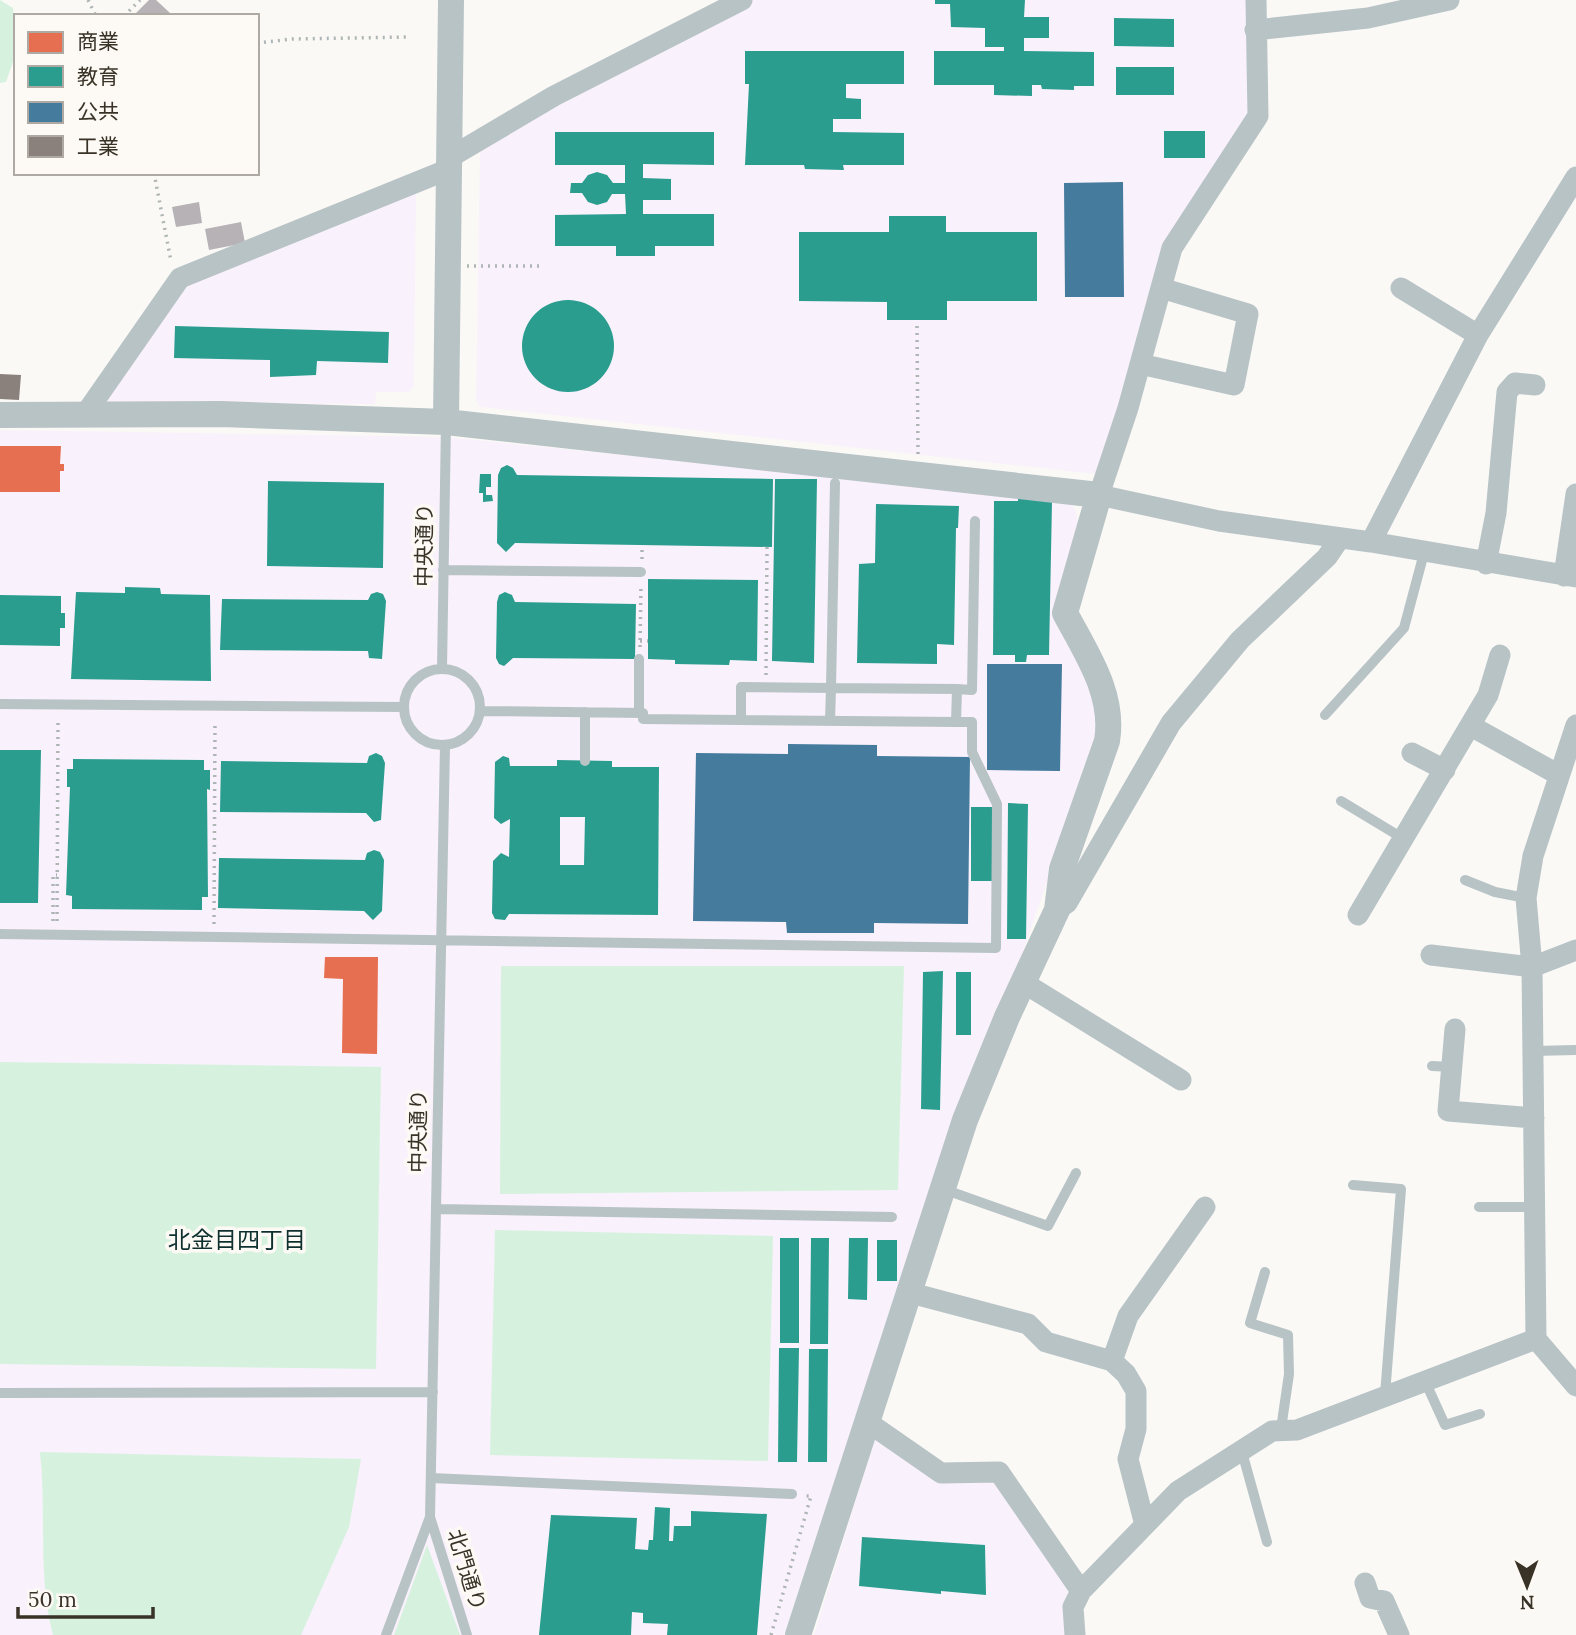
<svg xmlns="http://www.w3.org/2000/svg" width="1576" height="1635" font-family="Lora,'Noto Sans JP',serif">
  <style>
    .education { fill: #f9f1fb }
    .green { fill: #d6f2df }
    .shops { fill: #e76f51 }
    .schools { fill: #2a9d8f; fill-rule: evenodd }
    .public { fill: #457b9d }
    .industry { fill: #8a817c }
    .building { fill: #b6b2b5 }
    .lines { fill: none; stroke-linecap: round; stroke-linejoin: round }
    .path { stroke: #aeb5b5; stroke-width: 3.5; stroke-dasharray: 2 5; stroke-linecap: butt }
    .service { stroke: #b8c3c6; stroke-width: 10 }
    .minor { stroke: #b8c3c6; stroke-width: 21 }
    .tertiary { stroke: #b8c3c6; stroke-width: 26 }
    .labels { text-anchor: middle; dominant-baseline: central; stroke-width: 7; stroke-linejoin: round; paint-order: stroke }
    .street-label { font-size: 21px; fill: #383227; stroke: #fdf9f4 }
    .neighbourhood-label { font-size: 23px; fill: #0d302f; stroke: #fdf9f4 }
  </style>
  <rect width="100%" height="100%" fill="#fbf9f6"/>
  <path class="education" d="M754,0H1250L1246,36L1252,107L1164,247L1103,470L1096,474L481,407L476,401L480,148Z
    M416,190L414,386L409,392H376L375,404L98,402L185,284Z
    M0,430L445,437L1068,500L1076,511L1078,524L1059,611L1100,715L1087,767L785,1635H0Z
    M877,1432L923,1468H993L1073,1563L1081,1635H814Z"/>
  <path class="green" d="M0,0L13,8L16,53L6,82L0,83Z
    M501,966H904L898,1190L500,1194Z
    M0,1062L381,1067L376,1369L0,1364Z
    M495,1230L773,1236L768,1461L490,1455Z
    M40,1452L361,1459L349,1527L301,1635H53C37,1574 47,1514 40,1452Z
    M427,1545L460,1635H394Z"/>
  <path class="shops" d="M0,446H61L60,464H64V471H60V492H0Z
    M325,957H378L377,1054L342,1053L343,979L324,978Z"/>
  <path class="schools" d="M935,0H1025L1024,17H1049V38H1024V51L1094,52V86H1074V90L1042,89L1041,85H1032V96L994,95V85H934V51H1004V47H985V28L951,27L950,4H935Z
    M1114,18L1174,19V47L1114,46Z
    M745,51H904V84H846V98L861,99V119H833V132L904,133V165H843L844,170L805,169L804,165H745L749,84H745Z
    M1116,67H1174V95H1116Z
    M1164,131H1205V158H1164Z
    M555,132H714V165L643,164V178L671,179V200H643V214H714V246H655V256H616V246H555V215L626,214L625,194H612L607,202L597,205L588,202L582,193H570L571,183H582L588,175L597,172L607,175L613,183H625V165H555Z
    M889,216H946V232H1037V301H947V320H887V302L799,301V232H889Z
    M522 346a46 46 0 1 1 92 0a46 46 0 1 1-92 0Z
    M175,326L389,332L388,363L317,361L316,375L270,377V360L174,358Z
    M507,465L513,468L517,475L773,479L772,547L515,543L506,552L497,543L498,475L501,468Z
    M480,474H491V487H486V495H492L493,501L483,502V493H479Z
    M775,479H817L814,663L772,661Z
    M268,481L384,483L383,568L267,566Z
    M1018,498L1052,502L1049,655H1027L1026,662H1015V655H993L994,501H1018Z
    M876,504L959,506L958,528H956L954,645L937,644V664L857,663L859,564L875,563Z
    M648,579L758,580L757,661L730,660L729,665L675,664V660L648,659Z
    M125,587L160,588L161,594L210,595L211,681L71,679L76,592L125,593Z
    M377,592L383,594L386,601L382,659L369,658L368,651L220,650L222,599L368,600L371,594Z
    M505,592L512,595L515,602L636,604L635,659L513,658L504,666L499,664L496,658L497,602L499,595Z
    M0,595L61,596V613H65V628H60V646L0,645Z
    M0,750H41L38,903H0Z
    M376,753L382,756L385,763L381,820L374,822L366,813L220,812L221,761L367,763L369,756Z
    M503,756L509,758L510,766H557V760L612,761V767H659L658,915L509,914L505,920L495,919L492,913L493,861L501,853L509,857L510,819L501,824L494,818L495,762ZM560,817H585L584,865H560Z
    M73,759L204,760V770H210V790L207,789L208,897H202V910L72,909V896L66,895L70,787H67V769H73Z
    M1008,803L1028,804L1026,939H1007Z
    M971,807H992V881H971Z
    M374,850L380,852L384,860L382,911L373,920L364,911L218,908L219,858L365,860L367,853Z
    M943,971L940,1110L921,1109L923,972Z
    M956,972H971V1035H956Z
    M780,1238H799V1343H780Z
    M811,1238H829L828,1344H810Z
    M849,1238H868L867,1300L848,1299Z
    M877,1240H897V1281H877Z
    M779,1348H799L797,1462H778Z
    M809,1349H828L827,1462H808Z
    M655,1507L670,1508L669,1541H673L674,1526H691V1511L767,1514L757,1635H667L668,1624L643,1623V1613L632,1612L631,1635H539L551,1515L637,1518L635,1549L648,1550L649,1540H653Z
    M862,1537L985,1545L986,1595L941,1591V1594L859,1586Z"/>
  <path class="public" d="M1123,182L1124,297H1065L1064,183Z
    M987,664H1062L1060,771L987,770Z
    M788,744L877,745V756L970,757L968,924L874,923V933H787L786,922L693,921L696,753L788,754Z"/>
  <path class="industry" d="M0,374L21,375L19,400L0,399Z"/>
  <path class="building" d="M149,0H156L170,13L167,16H133Z
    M199,202L202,223L176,227L172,207Z
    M241,222L245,243L209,250L205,229Z"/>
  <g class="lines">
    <path class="path" d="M88,0L96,16
      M124,16L140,0
      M257,43L292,39L409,37
      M154,173L171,261
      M467,266H539
      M917,326L918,455
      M642,559V545
      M640,641H648
      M640,647L641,584
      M766,675L767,547
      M53,921V875H57
      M57,921L58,720
      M214,924L215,722
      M771,1635L811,1496H804"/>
    <path class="service" d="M443,570L641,572
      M404 707a38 38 0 1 1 76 0a38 38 0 1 1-76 0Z
      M442,669L446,423
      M957,689L972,690L975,521
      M0,704L404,707
      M480,711L643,713V719L956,722L957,689L831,688L830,721
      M585,712V761
      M639,713V659
      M1325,715L1404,628L1424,553
      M741,720V687L831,688L835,483
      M445,745L430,1517L467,1635
      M1341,801L1404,839
      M1465,880L1495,892L1526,898
      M0,934L996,948L997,804L972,752V722H956
      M1533,1051L1576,1050
      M1432,1066L1452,1067
      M1353,1185L1401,1189L1385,1395
      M943,1189L1048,1226L1076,1173
      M1479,1207H1535
      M436,1209L892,1217
      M1265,1272L1250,1323L1288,1335L1289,1374L1281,1429
      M1425,1381L1445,1425L1480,1414
      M0,1393L433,1392
      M1242,1452L1267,1542
      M431,1478L792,1494
      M386,1635L430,1517"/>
    <path class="minor" d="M1256,0L1258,116L1172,248L1128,408L1099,495L1219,521L1371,542L1576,577
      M1255,30L1368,18L1449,0
      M449,158L554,96L742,0
      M1401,288L1478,335
      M1140,364L1234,385L1248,314L1161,288
      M86,413L180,278L449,169
      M1371,542L1478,335L1576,177
      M1486,564L1496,513L1507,392L1515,383L1535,385
      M1564,576L1576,494
      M1576,725L1533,856L1526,898L1532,967L1536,1339L1576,1386
      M1471,726L1559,775
      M1412,753L1445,770
      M1057,910L1067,903L1171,723L1240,640L1327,557L1340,538
      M1358,915L1488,695L1500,655
      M1431,955L1532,967L1576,950
      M1024,983L1181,1080
      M1455,1029L1448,1111L1534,1118
      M911,1293L1028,1324L1046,1342L1112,1361L1126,1374L1136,1391V1429L1128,1459L1145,1525
      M1112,1361L1128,1316L1205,1207
      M869,1423L941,1473L999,1472L1081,1591
      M1365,1583L1370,1598L1384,1601L1399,1635
      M1075,1635L1073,1607L1081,1591L1178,1491L1272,1431L1297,1430L1536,1339"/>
    <path class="tertiary" d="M0,415L221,414L446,422L1099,495L1065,613C1086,653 1115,694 1107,741L1062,869L1057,910L1007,1017L965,1120L798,1635
      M446,422L451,0"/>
  </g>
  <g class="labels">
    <g class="street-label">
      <text transform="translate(424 545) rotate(-89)">中央通り</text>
      <text transform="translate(418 1131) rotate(-89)">中央通り</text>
      <text transform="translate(467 1570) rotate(73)">北門通り</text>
    </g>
    <g class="neighbourhood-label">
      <text x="237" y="1239">北金目四丁目</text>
    </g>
  </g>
  <rect x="14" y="14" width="245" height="161" fill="#fdf9f4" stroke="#aea9a2" stroke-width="2"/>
  <rect x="28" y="32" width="35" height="21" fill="#e76f51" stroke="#aea9a2" stroke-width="2"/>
  <text x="77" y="49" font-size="21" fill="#383227">商業</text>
  <rect x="28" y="66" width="35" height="21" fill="#2a9d8f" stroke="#aea9a2" stroke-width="2"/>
  <text x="77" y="84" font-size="21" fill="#383227">教育</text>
  <rect x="28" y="102" width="35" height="21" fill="#457b9d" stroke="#aea9a2" stroke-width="2"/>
  <text x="77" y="119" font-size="21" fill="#383227">公共</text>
  <rect x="28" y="136" width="35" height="21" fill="#8a817c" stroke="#aea9a2" stroke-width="2"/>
  <text x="77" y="154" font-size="21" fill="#383227">工業</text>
  <g transform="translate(1527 1586) rotate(179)" stroke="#fdf9f4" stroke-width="5" paint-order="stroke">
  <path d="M0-5L12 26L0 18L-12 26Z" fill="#383227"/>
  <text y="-10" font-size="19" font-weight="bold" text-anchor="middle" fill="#383227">N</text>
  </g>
  <path d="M18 1607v10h135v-10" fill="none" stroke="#383227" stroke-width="3.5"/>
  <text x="28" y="1607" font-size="21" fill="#383227" stroke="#fdf9f4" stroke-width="5" paint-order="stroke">50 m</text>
</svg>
